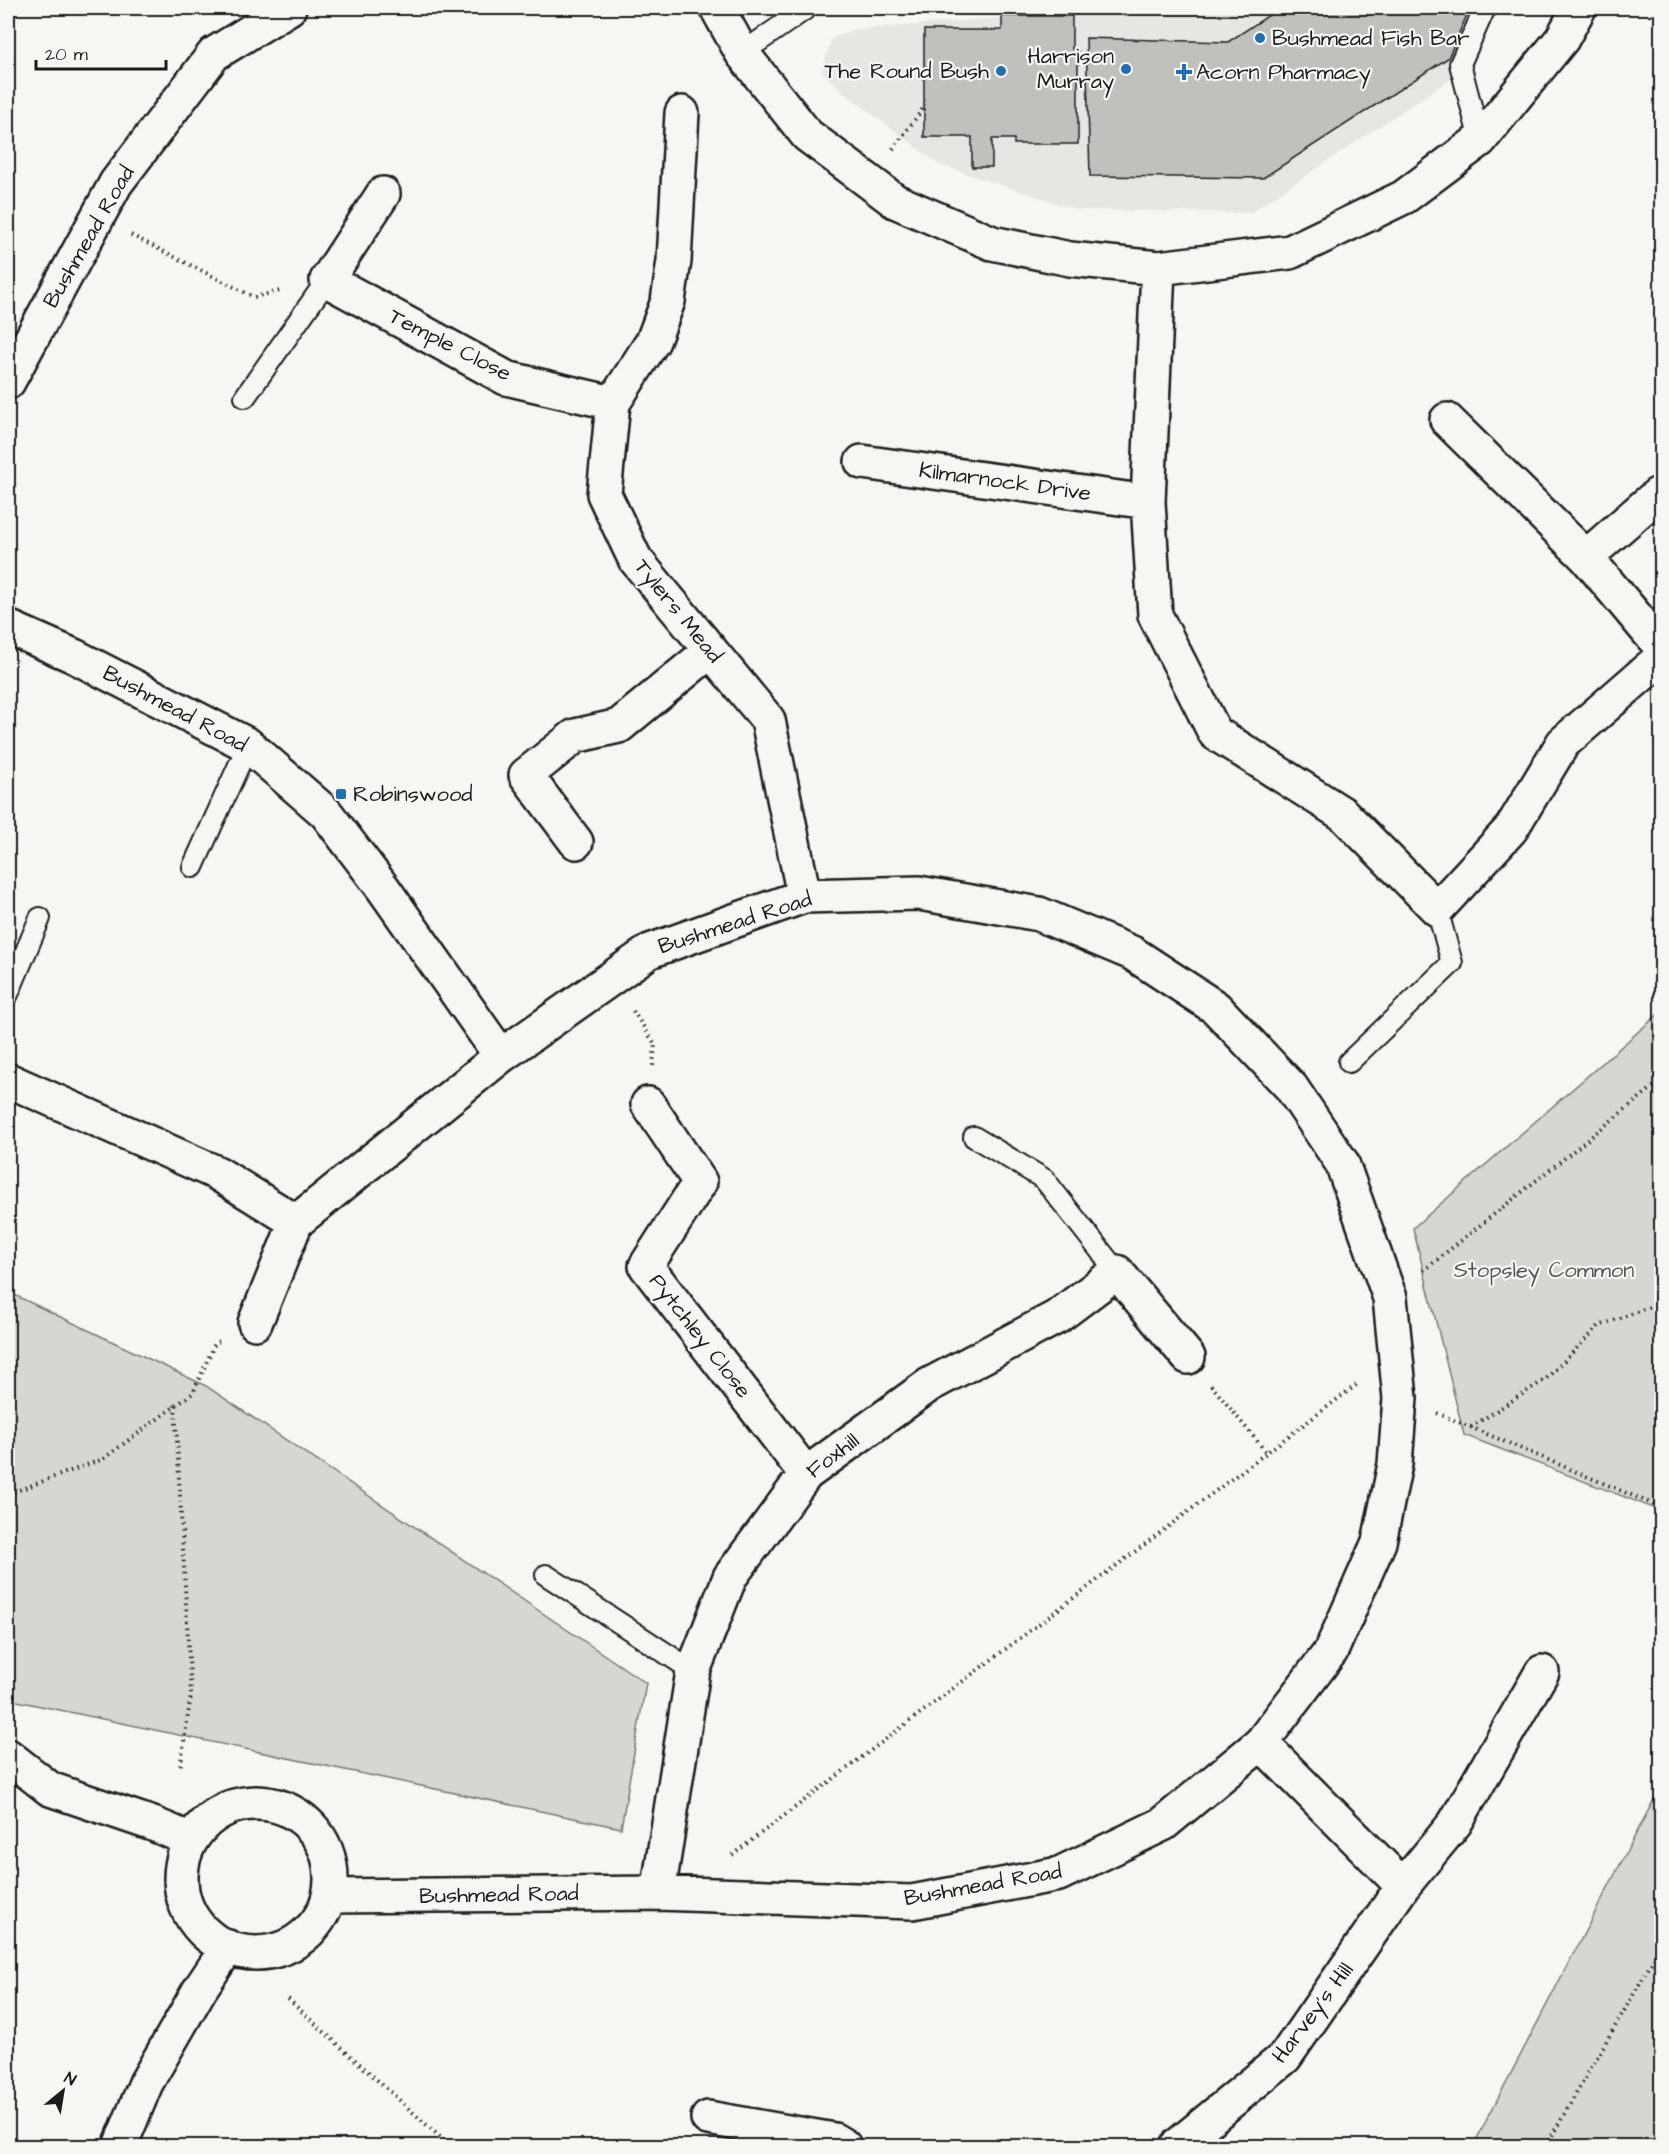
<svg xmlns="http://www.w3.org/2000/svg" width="1669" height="2154" font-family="'Architects Daughter',sans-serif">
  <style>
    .built { fill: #e6e6e2 }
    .green { fill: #d6d6d2; stroke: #797977; stroke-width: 1.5 }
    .building { fill: #c0c0bd; stroke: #1c1c1c; stroke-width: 1.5 }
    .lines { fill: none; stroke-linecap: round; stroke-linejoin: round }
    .service-casing { stroke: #1c1c1c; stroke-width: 24 }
    .minor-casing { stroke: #1c1c1c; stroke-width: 38 }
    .path { stroke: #1c1c1c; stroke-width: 4; stroke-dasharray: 1.5 4.5; stroke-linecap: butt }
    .service { stroke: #f6f6f2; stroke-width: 20 }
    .minor { stroke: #f6f6f2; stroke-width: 33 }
    .poi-dot { fill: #1f6fb2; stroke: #f6f6f2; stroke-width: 2 }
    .labels { text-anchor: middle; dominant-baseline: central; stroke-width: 4.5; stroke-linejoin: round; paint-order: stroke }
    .poi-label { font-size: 22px; fill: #1c1c1c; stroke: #f6f6f2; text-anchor: start }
    .street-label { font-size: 22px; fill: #1c1c1c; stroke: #f6f6f2 }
    .park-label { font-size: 22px; fill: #545453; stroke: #f6f6f2 }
  </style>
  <rect width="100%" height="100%" fill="#f6f6f2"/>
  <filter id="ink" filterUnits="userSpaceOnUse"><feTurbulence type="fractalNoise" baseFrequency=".0167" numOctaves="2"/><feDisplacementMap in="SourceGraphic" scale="12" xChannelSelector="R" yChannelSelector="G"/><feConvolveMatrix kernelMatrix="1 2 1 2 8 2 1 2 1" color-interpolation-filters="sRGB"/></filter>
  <g filter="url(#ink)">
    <path class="built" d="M1011,8H1483L1452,78L1250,213L1078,210L940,165L847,95L822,72L831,39L852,30L1010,17Z"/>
    <path class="green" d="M1661,1012V1511L1464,1435L1413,1228Z
      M8,1292L206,1386L646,1683L621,1828L17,1701L8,1693Z
      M1661,1786V2146H1473Z"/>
    <path class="building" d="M1280,8H1470L1448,58L1263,178L1090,176L1086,38L1228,42Z
      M1002,16H1072V49L1078,50V144H1014V139H992V167H972V137H924V30H1002Z"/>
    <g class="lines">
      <g class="service-casing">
        <path id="service" d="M742,53L807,8
          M1480,140L1460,64L1485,8
          M245,397L327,280
          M193,867L248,745
          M8,994L40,918
          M1349,1062L1452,963L1437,909
          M974,1137L1044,1179L1117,1272
          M546,1575L693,1671"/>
      </g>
      <g class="minor-casing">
        <path id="minor" d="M717,8L742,53L807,135L895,201L992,243L1070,259L1158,268L1290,252L1404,197L1480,140L1562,39L1579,8
          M682,113L674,261L668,301L653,341L613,403L604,494L635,559L768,720L804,896
          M383,194L327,280L506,378L613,403
          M1158,268L1148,502L1155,615L1215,733L1343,814L1437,909L1511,829L1563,743L1662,657
          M8,382L116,183L214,54L289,8
          M1447,420L1586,557
          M862,462L1148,502
          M1657,495L1586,557L1662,648
          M8,627L74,656L248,745L326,813L383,888L501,1056L650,951L804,896L919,893L1039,914L1132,953L1216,1008L1291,1087L1342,1163L1390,1298L1400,1398L1395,1464L1379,1542L1331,1651L1261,1743L1163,1824L1059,1874L912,1902L658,1893L330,1896
          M576,842L526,775L575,736L619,726L710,651
          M8,1080L217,1173L296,1222L501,1056
          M648,1104L700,1182L646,1266L806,1474
          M255,1323L296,1222
          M8,1756L50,1789L153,1824L189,1839
          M181 1878a75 75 0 1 1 150 0a75 75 0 1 1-150 0Z
          M1403,1886L1455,1823L1542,1672
          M658,1893L693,1671L730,1577L806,1474L929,1385L1057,1317L1117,1272L1188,1357
          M708,2118L834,2140L844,2146
          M120,2146L146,2083L200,1989L228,1947
          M1177,2146L1285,2057L1403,1886L1261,1743"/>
      </g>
      <path class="path" d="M893,149L924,107
        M131,235L254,297L280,291
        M633,1011L655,1044L653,1066
        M1423,1271L1662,1080
        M1211,1385L1266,1452
        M175,1405L191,1695L180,1768
        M1437,1413L1662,1508
        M1471,1427L1546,1379L1599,1326L1649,1307L1662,1299
        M8,1494L103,1459L193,1393L215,1343L221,1340
        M732,1855L1359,1383
        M288,1999L450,2146
        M1546,2146L1662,1945"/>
      <use href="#service" class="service"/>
      <use href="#minor" class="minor"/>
    </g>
  </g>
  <g class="poi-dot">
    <circle cx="1260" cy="38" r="6"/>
    <circle cx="1126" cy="69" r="6"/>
    <circle cx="1001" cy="71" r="6"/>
    <path d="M1181 63h6v6h6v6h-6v6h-6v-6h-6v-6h6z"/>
    <rect x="335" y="788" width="12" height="12" rx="3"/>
  </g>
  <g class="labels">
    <g class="poi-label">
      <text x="1272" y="38">Bushmead Fish Bar</text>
      <text x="1114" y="56" text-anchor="end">Harrison<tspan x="1114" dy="25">Murray</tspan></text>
      <text x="989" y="71" text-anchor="end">The Round Bush</text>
      <text x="1196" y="72">Acorn Pharmacy</text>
      <text x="353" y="794">Robinswood</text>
    </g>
    <g class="street-label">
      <text transform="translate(89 237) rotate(-60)">Bushmead Road</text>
      <text transform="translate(450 345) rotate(27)">Temple Close</text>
      <text transform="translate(1005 482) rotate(8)">Kilmarnock Drive</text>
      <text transform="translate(678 611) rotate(51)">Tylers Mead</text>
      <text transform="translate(175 709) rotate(28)">Bushmead Road</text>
      <text transform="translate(735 923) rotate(-18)">Bushmead Road</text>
      <text transform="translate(700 1336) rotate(52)">Pytchley Close</text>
      <text transform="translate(833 1456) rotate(-37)">Foxhill</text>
      <text transform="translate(983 1885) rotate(-10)">Bushmead Road</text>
      <text transform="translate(499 1895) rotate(-1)">Bushmead Road</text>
      <text transform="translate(1313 2013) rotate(-53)">Harvey's Hill</text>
    </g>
    <g class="park-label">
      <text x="1544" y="1270">Stopsley Common</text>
    </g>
  </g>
  <rect width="1669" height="2154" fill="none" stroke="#f6f6f2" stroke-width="30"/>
  <rect x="15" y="15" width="1639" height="2124" fill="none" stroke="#1c1c1c" stroke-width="2" filter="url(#ink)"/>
  <g transform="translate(63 2091) rotate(30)" stroke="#f6f6f2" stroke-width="4.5" paint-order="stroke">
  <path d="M0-4.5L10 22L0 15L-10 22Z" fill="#1c1c1c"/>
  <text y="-9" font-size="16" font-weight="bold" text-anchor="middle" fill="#1c1c1c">N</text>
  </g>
  <path d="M36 60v9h130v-9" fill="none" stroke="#1c1c1c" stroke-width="3"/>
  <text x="45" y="60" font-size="18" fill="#1c1c1c" stroke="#f6f6f2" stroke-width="4.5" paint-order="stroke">20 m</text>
</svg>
